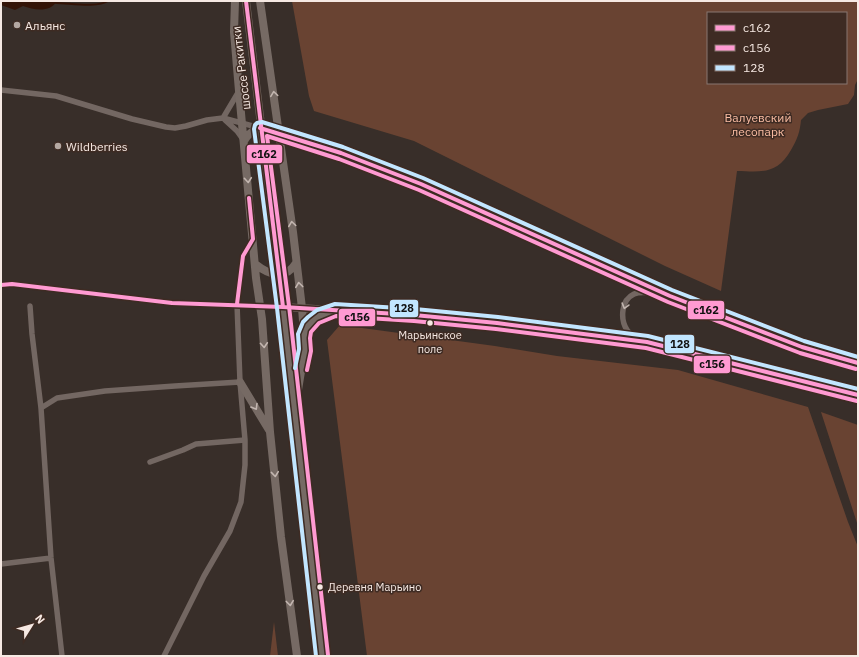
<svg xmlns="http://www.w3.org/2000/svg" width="859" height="657" font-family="'IBM Plex Sans',sans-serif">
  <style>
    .green { fill: #694332; fill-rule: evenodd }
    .water { fill: #331306 }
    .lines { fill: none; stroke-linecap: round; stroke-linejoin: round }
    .stream { stroke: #331306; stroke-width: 2 }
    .street { stroke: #736762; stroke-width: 5.5 }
    .secondary { stroke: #766a64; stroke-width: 8 }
    .bus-1-casing { stroke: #3e2b23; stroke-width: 7 }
    .bus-2-casing { stroke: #3e2b23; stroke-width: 7 }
    .bus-3-casing { stroke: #3e2b23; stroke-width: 7 }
    .bus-1 { stroke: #ff9ad2; stroke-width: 4 }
    .bus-2 { stroke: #ff9ad2; stroke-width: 4 }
    .bus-3 { stroke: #c2e6ff; stroke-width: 4 }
    .oneway { stroke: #c3b6b0 }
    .oneway2 { stroke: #c2b5af }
    .poi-dot { fill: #b4a8a2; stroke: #3e2b23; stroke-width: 1.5 }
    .bus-dot { fill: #f6e9e3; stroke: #3e2b23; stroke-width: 1.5 }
    .labels { text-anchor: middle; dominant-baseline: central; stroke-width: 3; stroke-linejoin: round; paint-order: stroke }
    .bus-label { font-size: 11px; fill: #f6e9e3; stroke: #3e2b23 }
    .poi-label { font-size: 12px; fill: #f6e9e3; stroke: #3e2b23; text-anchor: start }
    .street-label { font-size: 12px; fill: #f6e9e3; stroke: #3e2b23 }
    .park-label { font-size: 12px; fill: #fbbda3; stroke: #3e2b23 }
    .line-badge { stroke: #3e2b23; stroke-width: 1.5 }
    .pale-badge-label { font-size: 11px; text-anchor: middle; font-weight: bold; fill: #111 }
  </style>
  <rect width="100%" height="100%" fill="#382e29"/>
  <path class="green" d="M292,1H858V79L855,85L854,95L848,104L818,110L808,113L801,120C800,132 797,140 791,150C777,174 763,172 737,171L721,291L665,266L414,141L314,111L309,96ZM708,13H846V83H708Z
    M340,325L495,346L557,356L678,370L808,407L848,522L858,547V656H367L327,340Z
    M821,412L858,425V526Z
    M274,622L278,656H270Z"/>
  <path class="water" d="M1,1H57C50,13 34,10 23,6L15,10L1,5Z"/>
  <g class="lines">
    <path class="stream" d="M56,3C69,3 97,8 108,1"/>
    <path class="street" d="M1,90L56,96L132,119L166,127L175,128L186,126L207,120L223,118L260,128
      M223,118L239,91
      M225,120L237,131L242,138
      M1,285L12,284L172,303L283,307
      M30,306L32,334L41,408L51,558L62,656
      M640,339C635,337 630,335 627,330C620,319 621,300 634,294C643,290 654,294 662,295
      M41,408L57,398L105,391L175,386L240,382
      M150,462L183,450L196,444L245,440
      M1,564L51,558
      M164,656L204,576L230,531L241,502L245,465V440L240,382L237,304L243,256L252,242"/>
    <path class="secondary" d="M235,1L234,32L239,91L256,278L262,319L270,432L281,537L297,656
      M246,1L283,307L322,656
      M260,1L293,232L302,308L305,347L296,402
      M260,128L341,153L421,184L670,296L802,347L858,363
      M244,141C248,134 253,130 260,128
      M255,264C269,275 285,281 296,263
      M283,307L414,315L497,323L647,342L858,395
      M304,334C309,322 318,316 331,312
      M240,382L269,430"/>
    <g class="bus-1-casing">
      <path id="bus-1" d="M246,1L283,307
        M260,128L341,153L421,184L670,296L802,347L858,363
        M1,285L12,284L172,303L283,307L414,315L497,323L647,342L858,395
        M237,304L243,256L253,239L249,198"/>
    </g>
    <g class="bus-2-casing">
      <path id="bus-2" d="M307,370L311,351L310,338L311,332L319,323L336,316L414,321L496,329L646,348L857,401
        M328,655L289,306L267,136L339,159L419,190L668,302L800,353L856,369"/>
    </g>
    <g class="bus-3-casing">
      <path id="bus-3" d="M295,368L299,349L298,334L303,322L308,317L317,310L335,304L415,309L498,317L648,336L858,389
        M316,656L277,308L254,129L255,125L257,123L262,122L343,147L423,178L672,290L804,341L858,357"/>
    </g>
    <use href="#bus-1" class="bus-1"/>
    <use href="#bus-2" class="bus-2"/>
    <use href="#bus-3" class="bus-3"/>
  </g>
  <defs><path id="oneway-chevron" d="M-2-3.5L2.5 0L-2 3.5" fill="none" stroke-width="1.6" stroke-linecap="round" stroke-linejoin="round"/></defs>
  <g class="oneway">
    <use href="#oneway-chevron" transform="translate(274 94) rotate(-98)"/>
    <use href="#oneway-chevron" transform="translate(248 180) rotate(85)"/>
    <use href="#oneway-chevron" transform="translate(292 224) rotate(-98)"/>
    <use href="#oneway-chevron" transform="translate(299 285) rotate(-97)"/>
    <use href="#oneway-chevron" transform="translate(264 345) rotate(86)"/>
    <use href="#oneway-chevron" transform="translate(255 407) rotate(59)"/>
    <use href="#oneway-chevron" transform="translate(275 474) rotate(84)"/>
    <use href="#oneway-chevron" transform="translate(290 603) rotate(83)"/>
  </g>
  <use class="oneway2" href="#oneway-chevron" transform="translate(625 306) rotate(106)"/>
  <g class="poi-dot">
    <circle cx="17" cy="25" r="4"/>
    <circle cx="58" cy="146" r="4"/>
  </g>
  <g class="bus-dot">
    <circle cx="430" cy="323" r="3.5"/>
    <circle cx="320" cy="587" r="3.5"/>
  </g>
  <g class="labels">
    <g class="bus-label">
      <text x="430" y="335">Марьинское<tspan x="430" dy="14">поле</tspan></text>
      <text x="328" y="587" text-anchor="start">Деревня Марьино</text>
    </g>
    <g class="poi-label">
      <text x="25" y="25">Альянс</text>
      <text x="66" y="146">Wildberries</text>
    </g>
    <g class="street-label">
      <text transform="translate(241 68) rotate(-97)">шоссе Ракитки</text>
    </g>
    <g class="park-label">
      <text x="758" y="117">Валуевский<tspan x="758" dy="14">лесопарк</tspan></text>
    </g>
  </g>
  <g class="line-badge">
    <rect x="246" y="144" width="37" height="20" rx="4" fill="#ff9ad2"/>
    <rect x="389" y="299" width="30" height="19" rx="4" fill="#c2e6ff"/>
    <rect x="687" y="300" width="38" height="20" rx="4" fill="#ff9ad2"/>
    <rect x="338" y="308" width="38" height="19" rx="4" fill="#ff9ad2"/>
    <rect x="664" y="334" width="31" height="20" rx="4" fill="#c2e6ff"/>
    <rect x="693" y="355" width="38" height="19" rx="4" fill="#ff9ad2"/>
  </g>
  <g class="pale-badge-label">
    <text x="264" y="158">с162</text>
    <text x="404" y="312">128</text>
    <text x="706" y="314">с162</text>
    <text x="357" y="321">с156</text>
    <text x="680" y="348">128</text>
    <text x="712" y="368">с156</text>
  </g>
  <rect width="859" height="657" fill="none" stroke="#f6e9e3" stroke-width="4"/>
  <rect x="707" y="12" width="140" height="72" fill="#3e2b23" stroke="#887770"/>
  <rect x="715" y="25" width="20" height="6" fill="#ff9ad2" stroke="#887770"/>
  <text x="743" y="32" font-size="12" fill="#f6e9e3">с162</text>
  <rect x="715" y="45" width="20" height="6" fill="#ff9ad2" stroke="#887770"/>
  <text x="743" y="52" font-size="12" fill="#f6e9e3">с156</text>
  <rect x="715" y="65" width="20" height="6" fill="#c2e6ff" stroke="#887770"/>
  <text x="743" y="72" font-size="12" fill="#f6e9e3">128</text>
  <g transform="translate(32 625) rotate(53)" stroke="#3e2b23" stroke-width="3" paint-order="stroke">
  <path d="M0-3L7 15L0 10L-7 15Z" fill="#f6e9e3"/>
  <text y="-6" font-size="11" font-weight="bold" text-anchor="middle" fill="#f6e9e3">N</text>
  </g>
</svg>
